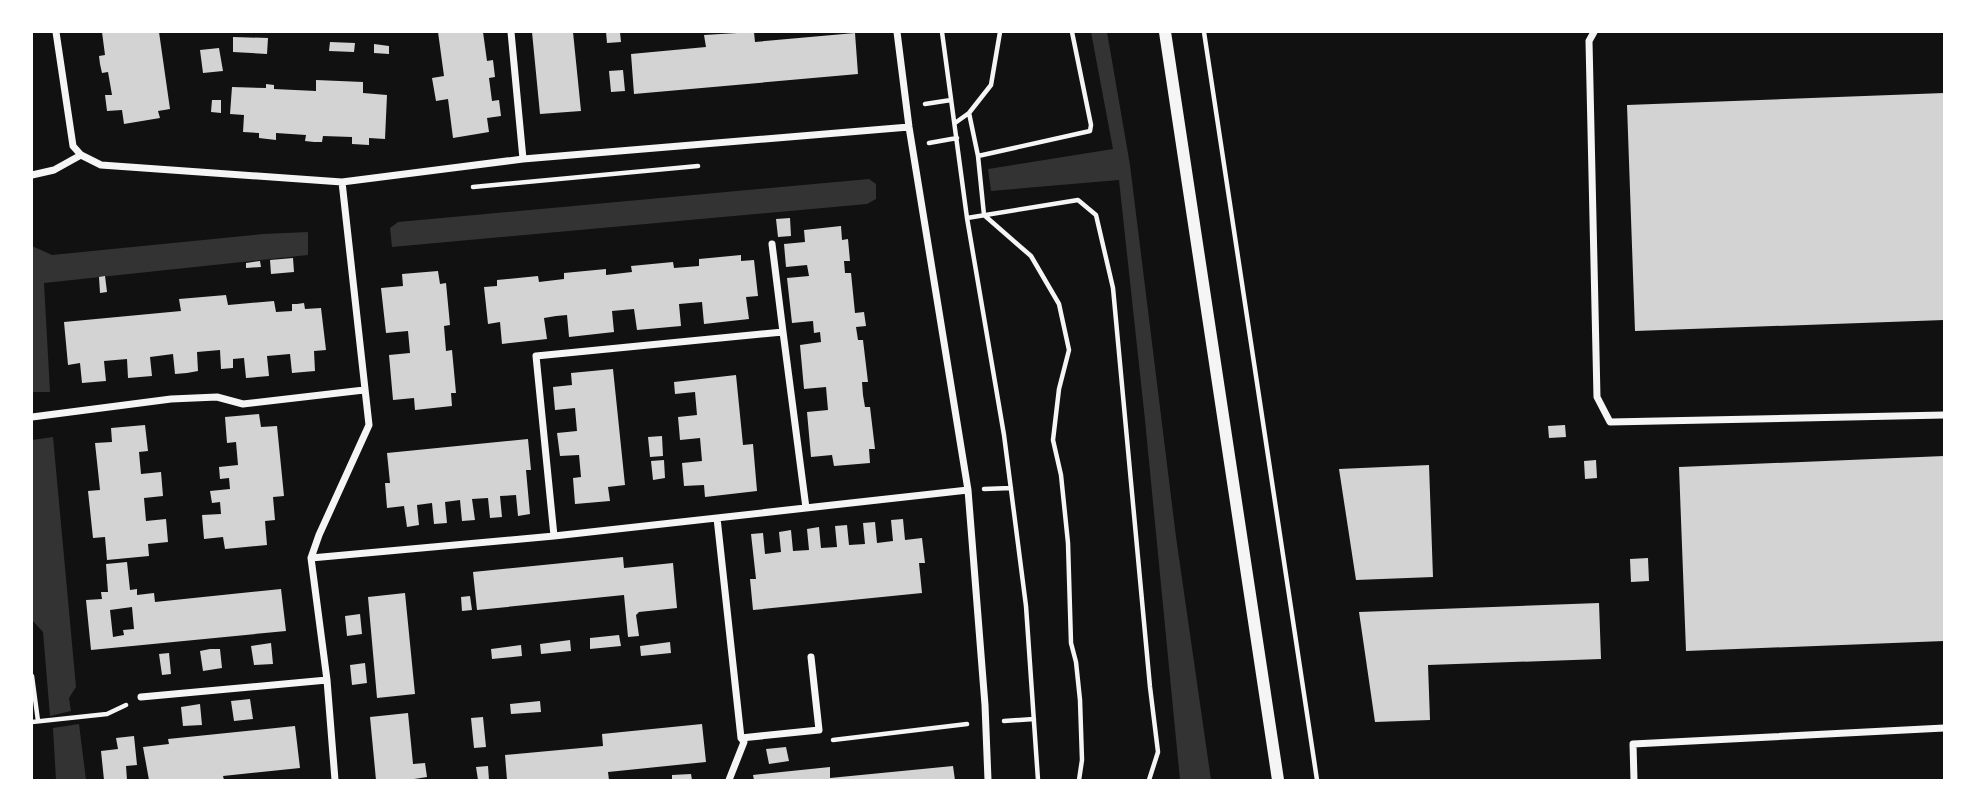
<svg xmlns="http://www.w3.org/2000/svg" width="1976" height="812" font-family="'Open Sans',sans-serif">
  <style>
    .water { fill: #333 }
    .building { fill: #d3d3d3; fill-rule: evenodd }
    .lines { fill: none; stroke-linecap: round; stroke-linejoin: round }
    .path { stroke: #f5f5f5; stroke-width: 4.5 }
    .minor { stroke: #f5f5f5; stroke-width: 7 }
    .tertiary { stroke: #f5f5f5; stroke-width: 12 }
  </style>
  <rect width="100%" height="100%" fill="#111"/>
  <path class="water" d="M1091,32H1107L1130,165L1176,537L1211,780H1180L1145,420L1119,180L991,191L988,169L1113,149Z
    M869,179L876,184V199L867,204L392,247L390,228L398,222Z
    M308,232V255L44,283L50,392H32V246L52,255L263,234Z
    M53,437L76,687L69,698L71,711L50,716L43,632L32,620V440Z
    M79,724L86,780H56L53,728Z"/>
  <path class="building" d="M102,32H159L170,109L158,111L160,118L124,124L122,110L107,111L105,95H112L108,72L102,73L100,64L99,56L105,55Z
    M438,32H483L487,61L493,60L495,77L489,78L492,101L499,100L501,116L487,118L489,132L453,138L448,99L436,101L432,78L444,76Z
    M532,32H573L581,111L540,114Z
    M606,32H620L621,42L607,43Z
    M754,32L755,42L855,33L858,74L634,94L631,54L706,47L704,35Z
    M233,37L268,38L267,54L233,52Z
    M330,42L355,43L354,52L329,51Z
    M374,44L389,46V54L374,53Z
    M219,48L223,71L203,73L200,50Z
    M623,70L625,91L611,92L609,71Z
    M316,80L363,82V93L387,95L385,139L369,138V145L352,144V137L323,136L322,142H314L305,141L306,135L276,133V140L259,138V133L243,132L244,115L230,114L232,87L266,88V84L274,85V89L316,91Z
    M1944,93V320L1635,331L1627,105Z
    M212,100H221V113L211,112Z
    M790,218L791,236L778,237L776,219Z
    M841,226L842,240L848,239L850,261H844L845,273H851L855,313L864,312L866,326L856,327L858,340H863L868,382H862L863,395L865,407H870L875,449H869L870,463L834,466L832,455L811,457L807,412L828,410L826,387L804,389L800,345L821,342L820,332L814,333L813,321L792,323L787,278L809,276L807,265L786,267L784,244L805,242L804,230Z
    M741,255V261L754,260L758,296L746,297L749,319L704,324L702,302L679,304L681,326L637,330L634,309L612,311L614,332L569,337L567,315L556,316L544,318L547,339L502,344L500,322L488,324L484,287L497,286V280L538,276L539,282L564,279V273L606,269V275L632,272L631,266L673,262L674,268L699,266V259Z
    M293,258L294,272L271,274L270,260Z
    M260,261L261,267L246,268V263Z
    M438,271L440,284L446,283L450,325L444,326L446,351L452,350L456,393H451L452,406L415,410L414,398L393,400L389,355L410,353L408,331L386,333L381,288L403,286L402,274Z
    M105,276L107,292L100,293L99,277Z
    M226,295L228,305L274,301L276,312L292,311V304H297L304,303L305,309L321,308L326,350L314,351L315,371L292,373L290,354L267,356L269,376L246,378L244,358L233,359V368L221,369L220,350L197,352L198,371L187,373L175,374L173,354L150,357L152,376L128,378L127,359L104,361L106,381L82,383L80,363L68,365L64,322L181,311L179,299Z
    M613,369L625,485L608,487L610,501L575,504L573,478L581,477L579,455L560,456L557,433L577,431L575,408L555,410L553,387L572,385L571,373Z
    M736,375L743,445L753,444L757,491L705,497L704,485L684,486L682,463L702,461L700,438L680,440L679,428L678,417L697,415L695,392L675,394L674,382Z
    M259,414L261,427L277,426L284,496L273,497L275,520L265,521L267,545L225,549L223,537L204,539L202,515L221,514L220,502L212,503L210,491L230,489L229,478L220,479L219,467L238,465L236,442L227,443L225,417Z
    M145,425L148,451L139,452L141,474L161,472L163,496L144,498L146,521L166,519L168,542L148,544L149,556L107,560L105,537L93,538L88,491L100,490L95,443L112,442L111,428Z
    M1565,425L1566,437L1549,438L1548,426Z
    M662,436L663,456L650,457L648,437Z
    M528,439L531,470H526L530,514L518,516L516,495L500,496L502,517L490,518L488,498L472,499L475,520L462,521L460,500L445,502L447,523L434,524L432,503L417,505L419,525L407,527L404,506L387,508L385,483H390L387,453Z
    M1944,456V641L1686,651L1679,467Z
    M664,460L665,478L653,480L651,461Z
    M1596,460L1597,478L1585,479L1584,461Z
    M1429,465L1433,577L1356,580L1339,469Z
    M903,519L905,540L922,538L925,563H919L922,593L753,610L750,579H756L751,534L763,533L765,554L781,552L779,532L791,530L793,551L809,550L807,529L819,527L821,548L837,547L835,526L847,525L849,545L865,544L863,523L875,522L877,543L893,541L891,520Z
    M623,557L624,568L673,563L677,608L639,612L636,615L639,636L628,637L624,595L477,610L473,572Z
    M1648,558L1649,581L1631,582L1630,559Z
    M127,562L130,590L137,589V595L154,593L155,602L281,589L286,631L91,650L86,600L102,599L101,592H108L106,564ZM132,607L134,629L123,630L124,635L113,637L110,610Z
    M405,593L415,694L377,698L368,597Z
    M470,596L472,610L462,611L461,597Z
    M1599,603L1601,659L1428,665L1430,720L1375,722L1359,612Z
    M360,614L362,634L347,636L345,616Z
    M619,635L621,646L590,649V638Z
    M570,640L571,651L541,654L540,644Z
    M670,642L671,653L641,656L640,646Z
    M271,643L273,664L254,665L251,646Z
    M521,645L522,656L492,659L491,649Z
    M210,649H220L222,668L203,671L200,651Z
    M169,653L171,674L162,675L159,654Z
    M365,663L367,683L352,685L350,665Z
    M250,699L253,719L234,721L231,701Z
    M540,701L541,712L511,714L510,704Z
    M200,704L202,725L183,726L181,707Z
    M408,713L413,764L425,763L427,777L414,779V780H376L370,717Z
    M483,717L486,747L474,748L471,718Z
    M702,724L706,762L608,772L609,780H507L505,755L603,746L602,734Z
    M295,726L300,768L223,776L224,780H149L143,747L169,744L168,739Z
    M134,736L137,765L126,766L127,780H104L101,751L118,749L116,738Z
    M786,747L789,761L769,764L766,749Z
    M488,766L489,780H478L476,767Z
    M953,766L955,780H754L753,775L830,767V778Z
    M691,774L692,780H672V775Z"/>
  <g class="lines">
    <path class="path" d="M942,32L967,218L1004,435L1026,606L1038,780
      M1072,32L1091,125L1090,131L978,156L984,215L1031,256L1059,304L1069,350L1059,389L1053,440L1061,475L1068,543L1071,643L1076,662L1080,700L1082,760L1079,780
      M1204,32L1317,780
      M925,104L951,100
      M955,123L969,113
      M929,143L957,138
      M978,156L969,113L991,85L1000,32
      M473,187L698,166
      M967,218L1078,200L1096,215L1113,288L1150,687L1158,752L1149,780
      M984,489L1011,488
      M32,676L38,721
      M1004,721L1034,719
      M32,722L107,714L126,705
      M833,740L967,724"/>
    <path class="minor" d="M56,32L73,146L81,155L101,165L342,182L369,425L319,535L311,558L327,680L335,780
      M511,32L523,159
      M897,32L909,127L968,490L985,705L988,780
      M1594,32L1589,41L1597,397L1610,422L1944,415
      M32,175L54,170L81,155
      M342,182L523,159L909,127
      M772,244L783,332
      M32,417L171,399L217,397L243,404L364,390
      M717,518L741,738L744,742L729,780
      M554,536L536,356L783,332L806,508
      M311,558L554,536L968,490
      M141,697L327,680
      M741,738L819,730L811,657
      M1634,780L1633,744L1944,728"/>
    <path class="tertiary" d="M1165,32L1278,780"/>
  </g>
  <rect width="1976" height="812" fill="none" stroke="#ffffff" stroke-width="66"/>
</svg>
